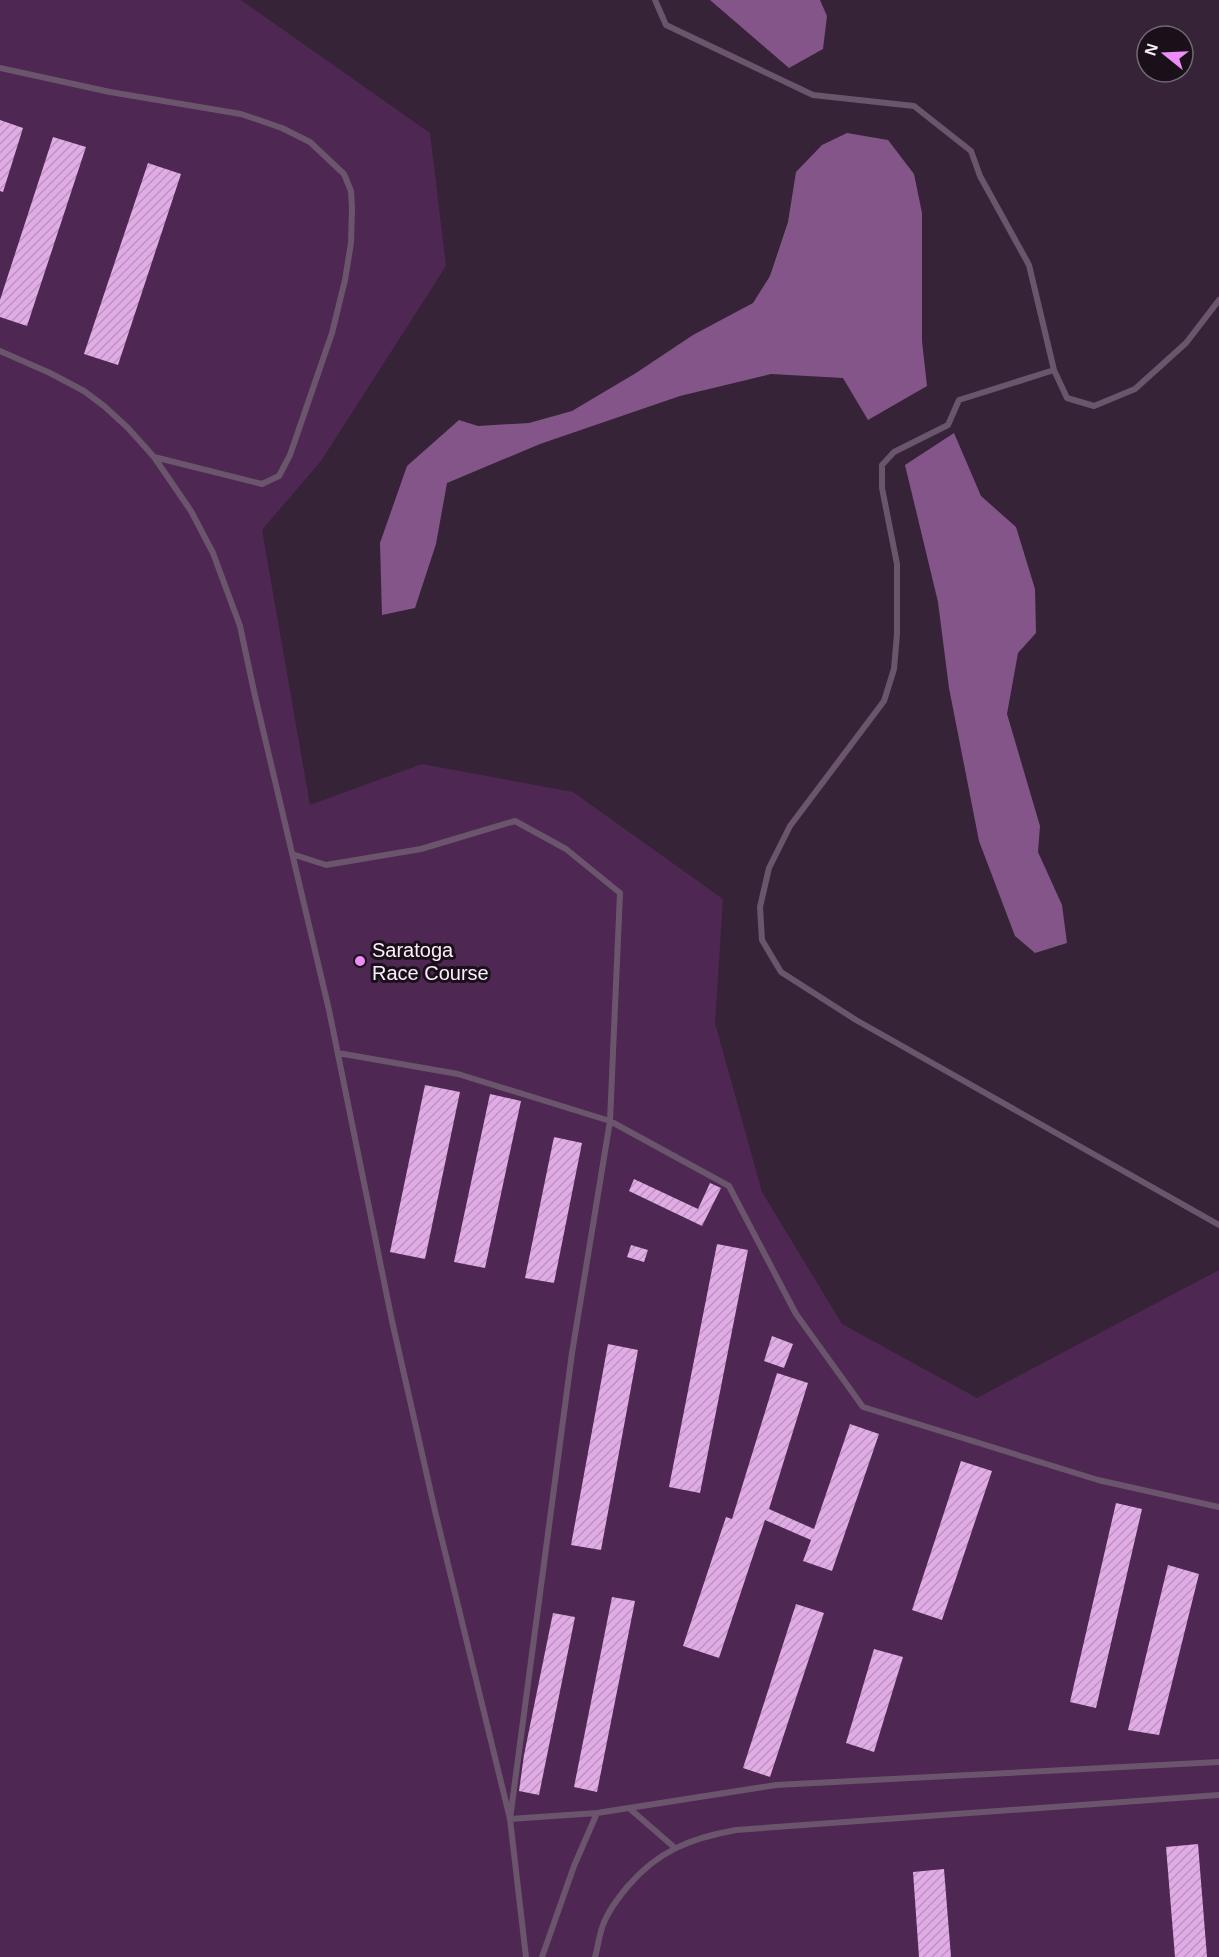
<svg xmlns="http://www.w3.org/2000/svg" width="1219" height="1957" font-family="Arial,sans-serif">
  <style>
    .garden { fill: #4e2752 }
    .water { fill: #845589 }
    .building { fill: url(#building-hatch) }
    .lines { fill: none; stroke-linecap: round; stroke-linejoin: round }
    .lane { stroke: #6a556c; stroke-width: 6 }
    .poi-dot { fill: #ee8cf9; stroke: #19101a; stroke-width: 2 }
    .labels { text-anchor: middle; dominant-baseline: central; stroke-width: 6; stroke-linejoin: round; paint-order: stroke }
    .poi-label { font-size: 20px; fill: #fbeefc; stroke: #19101a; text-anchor: start }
  </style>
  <defs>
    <pattern id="building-hatch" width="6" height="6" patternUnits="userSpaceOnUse" patternTransform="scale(1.5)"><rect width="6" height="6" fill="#e1ace6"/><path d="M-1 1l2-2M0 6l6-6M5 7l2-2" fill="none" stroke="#bc93c0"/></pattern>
  </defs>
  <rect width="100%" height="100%" fill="#362338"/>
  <path class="garden" d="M0,0H241L430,133L446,266L321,461L262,530L310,805L422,764L573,792L723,899L715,1023L762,1192L842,1324L977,1398L1219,1270V1957H0Z"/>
  <path class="water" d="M710,0H820L827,16L823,49L789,68Z
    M847,133L888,140L914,174L922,213V341L927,386L868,420L843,378L771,374L680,396L540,444L447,483L436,544L415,608L382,615L380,543L407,466L459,420L478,426L529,423L572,411L636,373L693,335L753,303L770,276L788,222L796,172L822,145Z
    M954,433L981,496L1016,527L1035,589L1036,633L1018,653L1007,714L1040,826L1038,852L1062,905L1067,943L1035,953L1015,936L979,841L949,688L938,602L905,465Z"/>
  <path class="building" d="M0,120L23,128L3,192L0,191Z
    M53,137L86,147L27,326L0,317V300Z
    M148,163L181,174L118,365L84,354Z
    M425,1085L460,1092L425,1259L390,1252Z
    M490,1094L521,1101L485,1268L454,1262Z
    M554,1137L582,1143L554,1283L525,1278Z
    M634,1179L698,1209L710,1183L721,1188L702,1226L629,1191Z
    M717,1244L748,1250L700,1493L669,1487Z
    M631,1245L648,1250L644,1262L627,1257Z
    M772,1336L793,1344L784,1368L764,1361Z
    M608,1344L638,1350L601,1550L571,1545Z
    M777,1373L808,1383L769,1509L814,1529L850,1424L879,1434L832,1571L803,1561L811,1540L765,1520L719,1658L683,1646L726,1517L732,1519Z
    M961,1461L992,1471L942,1620L912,1610Z
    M1116,1503L1142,1509L1096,1708L1070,1702Z
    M1168,1565L1199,1574L1159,1735L1128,1730Z
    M612,1597L635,1601L597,1792L574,1787Z
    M796,1604L824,1613L770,1777L743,1768Z
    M553,1613L575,1617L539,1795L519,1791L524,1755Z
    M874,1649L903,1657L874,1752L846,1743Z
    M1198,1844L1207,1957H1175L1166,1847Z
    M944,1869L951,1957H919L913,1872Z"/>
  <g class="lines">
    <path class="lane" d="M655,0L666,25L813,95L914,106L971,151L980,176L1029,265L1054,370L1067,398L1094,406L1135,389L1186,343L1219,300
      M0,68L110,92L241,114L282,128L310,142L344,174L351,191L352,208L351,243L345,280L332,333L290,455L279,476L262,484L154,457L128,428L104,406L84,391L50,373L0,351
      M1054,370L959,400L948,425L894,452L882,465V488L897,564V634L894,669L884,701L790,826L769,868L760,907L762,940L781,972L856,1020L1219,1225
      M154,457L191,511L213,553L240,626L255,696L329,1010L392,1321L435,1511L510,1819L526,1957
      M292,854L326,865L421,849L515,821L566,849L620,893L610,1121L572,1353L510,1819L597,1813L776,1785L1219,1762
      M338,1053L458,1074L610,1121L729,1186L796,1314L863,1407L1098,1480L1219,1507
      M629,1808L675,1848
      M542,1957L574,1866L597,1813
      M595,1957C598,1947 599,1935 603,1925C608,1911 618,1898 628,1886C658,1851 691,1838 736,1830L1219,1795"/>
  </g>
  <circle class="poi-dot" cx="360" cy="961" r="6"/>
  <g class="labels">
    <g class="poi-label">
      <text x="372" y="950">Saratoga<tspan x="372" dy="23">Race Course</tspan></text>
    </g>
  </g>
  <g transform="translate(1165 54) rotate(288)"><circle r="28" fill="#19101a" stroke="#736974" stroke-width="1.5"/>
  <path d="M0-4.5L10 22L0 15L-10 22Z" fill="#ee8cf9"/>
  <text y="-9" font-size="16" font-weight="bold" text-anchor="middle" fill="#fbeefc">N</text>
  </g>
</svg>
